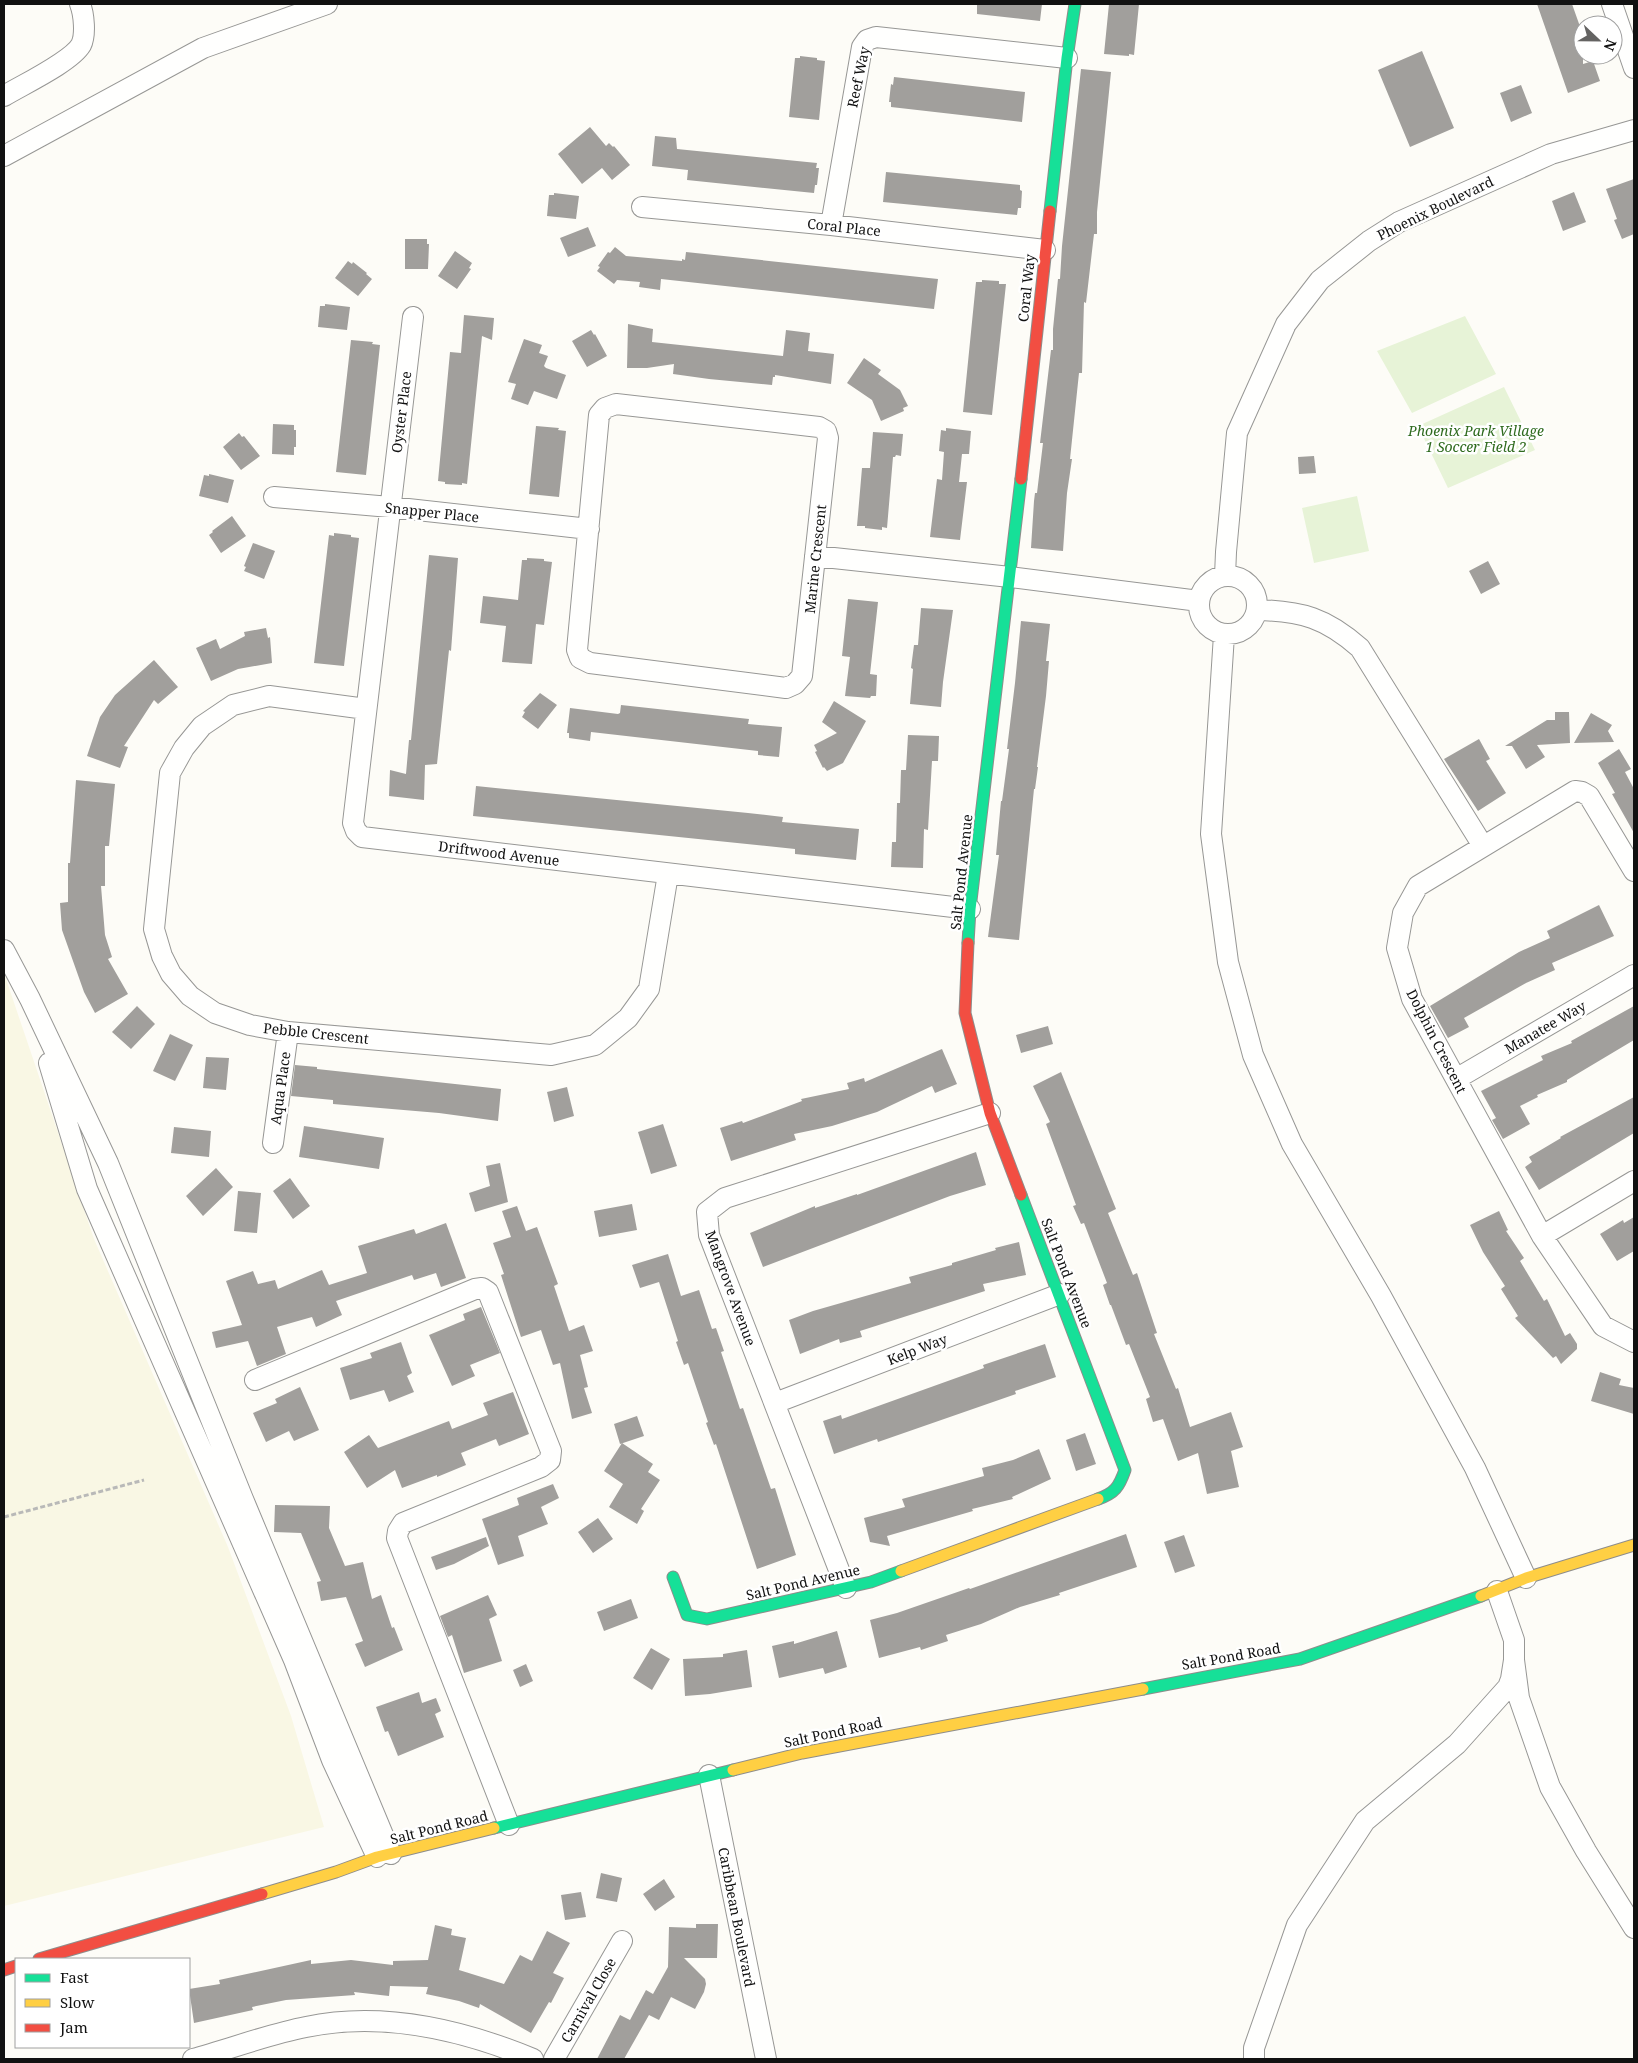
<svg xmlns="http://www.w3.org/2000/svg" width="1638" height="2063" font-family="'Noto Serif',serif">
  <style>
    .farmland { fill: #f9f7e4 }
    .green { fill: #e7f3d7 }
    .building { fill: #a19f9c }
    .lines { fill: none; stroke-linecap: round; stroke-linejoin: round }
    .street-casing { stroke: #979795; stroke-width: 22 }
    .fast-casing { stroke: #8e8d8b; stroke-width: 13 }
    .slow-casing { stroke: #8e8d8b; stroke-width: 13 }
    .jam-casing { stroke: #8e8d8b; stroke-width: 13 }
    .path { stroke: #b9b9b8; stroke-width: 3; stroke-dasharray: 5 2.5; stroke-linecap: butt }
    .street { stroke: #fffffe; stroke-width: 20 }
    .fast { stroke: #16e098; stroke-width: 11 }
    .slow { stroke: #ffcf43; stroke-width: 11 }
    .jam { stroke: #f24e42; stroke-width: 11 }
    .labels { text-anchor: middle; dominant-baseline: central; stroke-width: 5; stroke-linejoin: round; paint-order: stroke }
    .street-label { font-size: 14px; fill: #111; stroke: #fff }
    .park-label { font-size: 14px; font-style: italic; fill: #2f6b1f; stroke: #fff }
  </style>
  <rect width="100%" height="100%" fill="#fdfcf7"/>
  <path class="farmland" d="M4,973L94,1239L228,1547L291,1716L324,1827L4,1906Z"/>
  <path class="green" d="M1465,316L1496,374L1412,413L1377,351Z
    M1504,387L1535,450L1448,488L1418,426Z
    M1357,496L1369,551L1314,563L1302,508Z"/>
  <path class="building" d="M977,4H1042L1040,21L977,14Z
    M1109,4H1139L1134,55L1129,54V56L1104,54Z
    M1537,4H1572L1583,35V64L1593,61L1600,81L1568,93Z
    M1422,51L1454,128L1410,147L1378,70Z
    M800,56L817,58V60L825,61L819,120L789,117L795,58H800Z
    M1081,69L1111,72L1097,212V234H1094L1086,303L1084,302L1082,373H1079L1070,459H1072L1067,493L1063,551L1031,548L1034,501L1035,493H1037L1043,443H1040L1051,350H1053V329L1058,279H1060L1062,246Z
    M894,77L1025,92L1022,122L891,107V102H889L891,84L893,85Z
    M1521,85L1532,113L1511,122L1500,93Z
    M590,127L606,146L609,143L613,147L614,146L630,165L612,180L602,168L582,184L558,154Z
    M655,136L676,138L677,149L817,163L816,168H819L817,185H815L814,193L687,180L688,170L652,166Z
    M886,172L1020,185V190L1022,191L1021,208H1018L1017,215L883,202Z
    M1634,179V234L1622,239L1614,220L1617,219L1606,189Z
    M1574,192L1586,222L1563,231L1552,201Z
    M554,193L579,196L576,219L547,216L549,195H554Z
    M588,227L596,246L568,257L560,238Z
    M405,239H427V244H429L428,269H405Z
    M615,247L626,256L682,261V259L685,260L686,252L938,279L934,309L661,279L660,290L639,287L640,282L617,280L614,284L597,271L600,267L598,266L608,252L610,253Z
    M455,251L472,263L469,268L471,269L457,289L438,276Z
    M348,261L352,264L353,262L367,273L366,274L372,279L358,296L335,278Z
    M982,280L999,281V284H1006L992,415L963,412L976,282H982Z
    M325,304L350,307L347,330L318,327L320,306H325Z
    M464,315L494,318L492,340L482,336L467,484L462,483V485L445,484V482L438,481L450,352L461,353Z
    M628,324L653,329L652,342L783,356L786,330L810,333L808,351L834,354L831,384L775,375V377H773L772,385L709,379L673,374L674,364L647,368H627Z
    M591,330L594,335L595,334L607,356L587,367L572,341Z
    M524,339L542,345L539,353L548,356L544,366L546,368L566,375L557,399L534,391L528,405L511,399L516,384L508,382Z
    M351,340L373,342L372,344L380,345L366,475L336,472Z
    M864,358L881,370L878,374L900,390L908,406L903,408L904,411L881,421L872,400L847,383Z
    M273,424L294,425V430H296V447H294V455L272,454Z
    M536,426L559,428L558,430L566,431L559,497L529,494Z
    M946,428L971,431L969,454H962L959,482H967L960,540L930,537L937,479L942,480L944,452L939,451L941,430L946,431Z
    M873,432L903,434L901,456L896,455L895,457H893L887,528L882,527V530L865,528V526H857L862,468H870Z
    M239,433L242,437L244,436L260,456L241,470L223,447Z
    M1314,456L1316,473L1299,474L1298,457Z
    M209,474L234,480L228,503L199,496L204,475L209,476Z
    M232,516L246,536L221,553L209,535L213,532L212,531Z
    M334,533L351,535V537L359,538L344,666L314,663L329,535L334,536Z
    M253,543L275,551L264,579L244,571L246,567L244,566Z
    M429,555L458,558L451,651L449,650L437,764L425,765L424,800L389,796L390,770L406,774L409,740H411Z
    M527,558L544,559V561L552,562L544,625L536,624L532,664L502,662L506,626L480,623L483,596L518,600L522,560H527Z
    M1488,561L1500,584L1481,594L1469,571Z
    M848,599L878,602L870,674L877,675L876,696H871L870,698L845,696L850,657L842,656Z
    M921,608L953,610L943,682L941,707L910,704L913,669L911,668L914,645H918Z
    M1021,621L1050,624L1046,661H1049L1046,696L1037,767H1038L1035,789H1034L1019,940L988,937L999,855H996L1001,801H1002L1009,749H1007L1015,683Z
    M266,628L268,638L270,637L272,663L238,669L211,681L196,648L216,639L220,649L245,636L244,632Z
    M154,660L178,687L158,704L154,700L124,746L128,747L120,768L87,756L100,717L115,695Z
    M540,693L557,705L538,729L522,717L525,712L523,711Z
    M834,701L866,721L843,763L827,771L824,767L823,768L815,752L817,751L814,745L837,733L822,722Z
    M621,705L749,719L748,724L782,727L779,757L758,755V751L591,732L590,741L569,738V733H567L570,708L618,714L620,713Z
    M1555,712H1569L1570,743L1537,745L1545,757L1526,769L1512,746H1505L1547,720H1555Z
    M1591,713L1612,725L1608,731L1614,742L1574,743Z
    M908,735L939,736L938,761H932L928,830L924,829L923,868L891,867L892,842H896L897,803H900L901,770H906Z
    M1479,739L1490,759L1486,761L1506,793L1478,811L1444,759Z
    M1619,749L1631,769L1625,772L1634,789V833L1612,794L1615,793L1598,763Z
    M76,780L115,784L109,846H105V886H101L105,935L112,957L108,959L128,994L95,1013L84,992L62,930L60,903L68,902V863H70Z
    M476,786L748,813L783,817L782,822L859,829L856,860L795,854V849L473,816Z
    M1599,905L1614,936L1552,963L1555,970L1526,983L1464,1018L1469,1027L1448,1038L1430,1006L1519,952L1550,938L1547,931Z
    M137,1006L155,1024L131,1049L112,1032Z
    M1634,1006V1040L1567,1080V1082L1537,1095L1538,1097L1520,1106L1530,1124L1503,1139L1492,1120L1496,1118L1481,1091L1543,1060L1541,1056L1572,1043L1571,1041Z
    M1048,1026L1053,1044L1021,1053L1016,1035Z
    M170,1034L193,1045L175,1081L153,1071Z
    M942,1049L957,1084L935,1093L932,1086L877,1112L832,1126L794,1134L796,1140L731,1161L720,1128L742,1121L743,1123L802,1101L801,1099L849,1089L847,1083L864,1078L865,1082Z
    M206,1057L229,1058L226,1090L203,1088Z
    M295,1065L317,1067V1069L501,1089L498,1121L439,1113L333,1104V1100L291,1096Z
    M1061,1072L1116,1209L1108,1213L1133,1275L1137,1273L1157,1333L1154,1334L1176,1389L1178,1388L1190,1427L1231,1412L1243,1447L1231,1451L1239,1487L1207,1494L1198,1453L1178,1461L1163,1419L1153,1422L1146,1399L1150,1397L1129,1344L1126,1345L1111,1305H1110L1103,1285L1107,1283L1084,1223L1081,1224L1073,1206L1076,1205L1046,1124L1050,1122L1033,1086Z
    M567,1087L574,1116L554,1122L547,1092Z
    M1634,1097V1133L1539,1190L1525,1167L1532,1162L1529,1157L1561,1138L1560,1137Z
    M663,1124L677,1166L651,1174L638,1132Z
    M304,1126L384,1138L379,1169L299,1157Z
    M174,1127L211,1131L209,1157L171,1153Z
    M976,1152L986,1185L950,1196L763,1267L750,1233L815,1206V1208L857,1194V1195Z
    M500,1163L508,1202L475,1212L469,1193L490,1186L486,1166Z
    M216,1168L233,1187L203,1216L186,1196Z
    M290,1178L310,1206L293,1219L273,1191Z
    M238,1191L261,1193L257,1233L234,1231Z
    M632,1204L637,1230L599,1237L594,1211Z
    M517,1206L526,1231L537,1227L558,1284L554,1286L569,1331L584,1325L593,1351L580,1355L588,1387L584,1388L592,1413L572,1419L560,1363L553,1365L541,1330L521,1337L501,1275L504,1274L493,1243L511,1237L502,1211Z
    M1499,1211L1508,1230L1506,1231L1524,1258L1520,1261L1544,1301L1547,1299L1565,1336L1570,1333L1577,1344V1349L1561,1364L1556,1356L1553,1358L1515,1318L1518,1316L1501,1289L1505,1286L1483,1252L1470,1225Z
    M1634,1217V1251L1617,1261L1600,1234L1623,1220L1624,1223Z
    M446,1223L466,1278L441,1287L436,1273L414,1280L412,1275L336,1301L342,1315L316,1327L312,1317L277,1327L286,1354L257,1366L248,1341L216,1348L212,1332L242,1325L226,1281L253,1271L258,1284L275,1280L278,1289L322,1270L329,1285L367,1273L358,1246L414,1229L416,1234Z
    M1019,1242L1026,1275L983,1284L985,1291L860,1331L862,1337L840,1343L839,1339L800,1354L789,1320L813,1311L911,1283L909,1277L952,1265V1263L996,1250L995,1248Z
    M668,1254L681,1296L699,1290L712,1329L716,1328L724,1351L721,1352L740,1409L743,1408L771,1489L775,1488L796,1555L757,1569L716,1444L714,1445L706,1423L708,1422L688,1363L684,1365L676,1342L678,1341L659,1282L640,1288L632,1265Z
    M481,1307L500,1353L470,1365L475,1376L452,1386L429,1335L465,1320L463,1314Z
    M401,1342L412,1373L407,1376L414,1392L389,1402L384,1390L350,1400L340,1368L372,1358L370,1353Z
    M1045,1344L1056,1377L1015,1391L1016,1394L878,1442L877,1439L834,1454L823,1421L841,1415L842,1419L984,1368L983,1365Z
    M1600,1372L1621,1379L1619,1385L1634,1388V1414L1591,1401Z
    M300,1387L319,1430L294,1441L289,1431L266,1442L253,1413L277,1403L275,1399Z
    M513,1392L529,1434L499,1446L496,1439L461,1453L466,1465L437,1477V1475L402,1488L395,1470L367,1488L344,1452L369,1435L378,1448L449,1421L452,1429L488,1415L483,1403Z
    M637,1416L644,1436L620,1444L614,1424Z
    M1085,1433L1096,1464L1076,1471L1066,1440Z
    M622,1443L653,1464L648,1472L660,1480L641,1509L644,1511L637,1524L609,1507L623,1484L604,1471Z
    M1039,1449L1051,1479L1012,1497L1013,1499L972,1509L973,1511L887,1536L890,1546L870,1542L864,1518L905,1507L902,1499L984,1476L982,1468L1013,1460Z
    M553,1484L559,1498L541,1507L548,1524L518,1536L524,1556L498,1565L482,1519L519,1505L517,1498Z
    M275,1505L330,1506L329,1528L345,1566L363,1562L372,1599L381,1595L392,1628L394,1627L403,1650L365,1667L355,1644L363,1641L346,1597L321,1601L317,1582L321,1581L301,1533L274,1532Z
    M598,1518L613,1539L593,1553L578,1532Z
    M1126,1534L1137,1567L1059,1593L1060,1595L1020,1607L981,1624L946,1635L948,1641L921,1650L920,1647L879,1658L870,1620L897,1613L969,1588L970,1589Z
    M1184,1535L1195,1566L1175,1573L1164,1542Z
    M486,1537L489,1546L454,1564L436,1570L431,1557Z
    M488,1595L497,1615L489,1619L502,1661L464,1673L452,1635L448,1637L440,1616Z
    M631,1599L638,1618L604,1631L597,1612Z
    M837,1631L847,1667L825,1674L823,1668L779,1678L772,1646L794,1641V1644Z
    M651,1648L670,1659L652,1690L633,1678Z
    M747,1650L752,1687L710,1694L685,1696L683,1659L723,1657V1654Z
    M526,1664L533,1681L520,1687L513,1670Z
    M419,1692L422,1703L436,1698L441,1711L435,1714L444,1737L398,1756L388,1731L385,1732L376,1707Z
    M601,1873L622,1878L617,1902L596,1898Z
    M664,1879L675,1897L655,1911L643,1894Z
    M581,1892L586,1917L565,1920L561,1895Z
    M696,1924H718L717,1958H684L705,1979L706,1984L704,1992L695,2009L671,1997L659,2020L649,2015L624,2059H597L620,2015L630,2020L646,1990L653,1994L668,1967L669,1927L696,1928Z
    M435,1925L452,1929L451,1935L466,1938L459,1970L504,1984L520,1955L532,1961L547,1931L570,1943L553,1973L564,1978L551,2003L549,2002L531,2033L480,2004L479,2008L459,2001L426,1994L428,1987L390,1986L389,1996L354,1992L355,1995L286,2000L252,2007L253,2010L194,2023L189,1989L220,1984L219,1980L311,1960V1964L351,1960L393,1965V1961L428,1960Z"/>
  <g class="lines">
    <g class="street-casing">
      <path id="street" d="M1612,4L1634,68
        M4,96C22,85 71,62 81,45C86,35 84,14 80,4
        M4,156L203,48L327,4
        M642,207L831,225L1045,250
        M831,225L862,47L867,40L876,37L1067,58
        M413,317L353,823L356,831L362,837L970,909
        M616,404L819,427L826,431L828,438L802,676L795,684L786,688L590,663L580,658L577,650L599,415L605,408Z
        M274,497L390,507L589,529
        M815,556L1010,577L1199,601
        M1199 605a29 29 0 1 1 58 0a29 29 0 1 1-58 0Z
        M1225,576L1226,552L1237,433L1286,324L1320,280L1369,241L1399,222L1551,154L1634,130
        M1257,610C1302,611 1326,618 1360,648L1483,846
        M1224,635L1211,834L1228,962L1253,1055L1292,1144L1381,1296L1475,1468L1526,1578
        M366,709L269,696L233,705L202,726L184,748L170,773L154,929L162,956L171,974L190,996L215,1013L250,1025L288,1032L551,1055L595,1045L628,1018L649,989L668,874
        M1634,871L1589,796L1582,792L1575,791L1418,886L1403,913L1397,948L1412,999L1542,1236L1603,1326L1634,1342
        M4,950L30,999L108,1163L243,1499L391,1854
        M49,1063L87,1189L294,1660L332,1760L377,1857
        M1456,1079L1634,975
        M273,1143L288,1032
        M1542,1236L1634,1181
        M255,1380L475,1289L482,1288L488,1292L551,1451L550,1460L541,1467L403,1523L398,1531L397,1538L509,1825
        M775,1403L1060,1294
        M846,1588L709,1235L707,1212L725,1198L990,1113
        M1497,1591L1514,1640V1660L1519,1698L1550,1787L1586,1851L1634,1928
        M709,1775L766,2059
        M193,2059C230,2049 269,2034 306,2027C382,2011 463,2030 533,2059
        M554,2059L622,1941
        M1254,2059V2048L1297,1925L1365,1821L1457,1744L1508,1687L1511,1679L1514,1660"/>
    </g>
    <g class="fast-casing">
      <path id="fast" d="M1050,211L1067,58L1075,4
        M968,943L970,909L1021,479
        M1021,1195L1125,1470C1119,1487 1115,1493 1098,1499
        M673,1577L687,1615L707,1619L871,1582L901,1571
        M1143,1689L1300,1659L1481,1596
        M494,1828L733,1770"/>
    </g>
    <g class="slow-casing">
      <path id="slow" d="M901,1571L1098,1499
        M1481,1596L1526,1578L1634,1545
        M733,1770L802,1753L1143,1689
        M262,1894L336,1872L377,1857L494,1828"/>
    </g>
    <g class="jam-casing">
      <path id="jam" d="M1021,479L1050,211
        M968,943L965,1013L990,1113L1021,1195
        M39,1959L262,1894
        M4,1970L16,1966"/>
    </g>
    <path class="path" d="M4,1517L144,1480"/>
    <use href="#street" class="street"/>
    <use href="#fast" class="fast"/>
    <use href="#slow" class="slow"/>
    <use href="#jam" class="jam"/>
  </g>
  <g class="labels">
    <g class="street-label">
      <text transform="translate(858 77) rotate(-78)">Reef Way</text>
      <text transform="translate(1435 208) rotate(-26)">Phoenix Boulevard</text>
      <text transform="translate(844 227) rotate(6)">Coral Place</text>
      <text transform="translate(1026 288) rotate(-84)">Coral Way</text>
      <text transform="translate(401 412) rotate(-83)">Oyster Place</text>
      <text transform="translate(432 512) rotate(6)">Snapper Place</text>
      <text transform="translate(815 559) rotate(-84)">Marine Crescent</text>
      <text transform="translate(499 853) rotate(7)">Driftwood Avenue</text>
      <text transform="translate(961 872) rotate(-84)">Salt Pond Avenue</text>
      <text transform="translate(1545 1027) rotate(-30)">Manatee Way</text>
      <text transform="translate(316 1033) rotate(6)">Pebble Crescent</text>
      <text transform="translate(1437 1041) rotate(63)">Dolphin Crescent</text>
      <text transform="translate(280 1088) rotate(-82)">Aqua Place</text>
      <text transform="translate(1067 1273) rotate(69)">Salt Pond Avenue</text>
      <text transform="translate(731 1288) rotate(70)">Mangrove Avenue</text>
      <text transform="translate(917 1349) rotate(-21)">Kelp Way</text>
      <text transform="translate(803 1582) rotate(-13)">Salt Pond Avenue</text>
      <text transform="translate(1231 1656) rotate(-10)">Salt Pond Road</text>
      <text transform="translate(833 1732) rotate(-12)">Salt Pond Road</text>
      <text transform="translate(439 1827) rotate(-14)">Salt Pond Road</text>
      <text transform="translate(737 1917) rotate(79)">Caribbean Boulevard</text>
      <text transform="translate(588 2000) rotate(-60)">Carnival Close</text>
    </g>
    <g class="park-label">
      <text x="1476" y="430">Phoenix Park Village<tspan x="1476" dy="16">1 Soccer Field 2</tspan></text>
    </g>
  </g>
  <rect width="1638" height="2063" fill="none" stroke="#111111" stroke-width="10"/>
  <rect x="15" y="1958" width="175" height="90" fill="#ffffff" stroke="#a0a0a0"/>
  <rect x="25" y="1974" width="25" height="8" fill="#16e098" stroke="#a0a0a0"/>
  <text x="60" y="1983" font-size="15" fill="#111111">Fast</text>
  <rect x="25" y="1999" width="25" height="8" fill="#ffcf43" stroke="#a0a0a0"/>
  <text x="60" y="2008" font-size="15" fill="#111111">Slow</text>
  <rect x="25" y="2024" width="25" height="8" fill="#f24e42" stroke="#a0a0a0"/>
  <text x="60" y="2033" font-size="15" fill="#111111">Jam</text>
  <g transform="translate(1598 40) rotate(112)"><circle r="24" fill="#ffffff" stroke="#a0a0a0"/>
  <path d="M0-4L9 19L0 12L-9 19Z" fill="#646362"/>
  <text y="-8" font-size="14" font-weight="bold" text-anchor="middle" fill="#111111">N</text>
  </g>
</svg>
